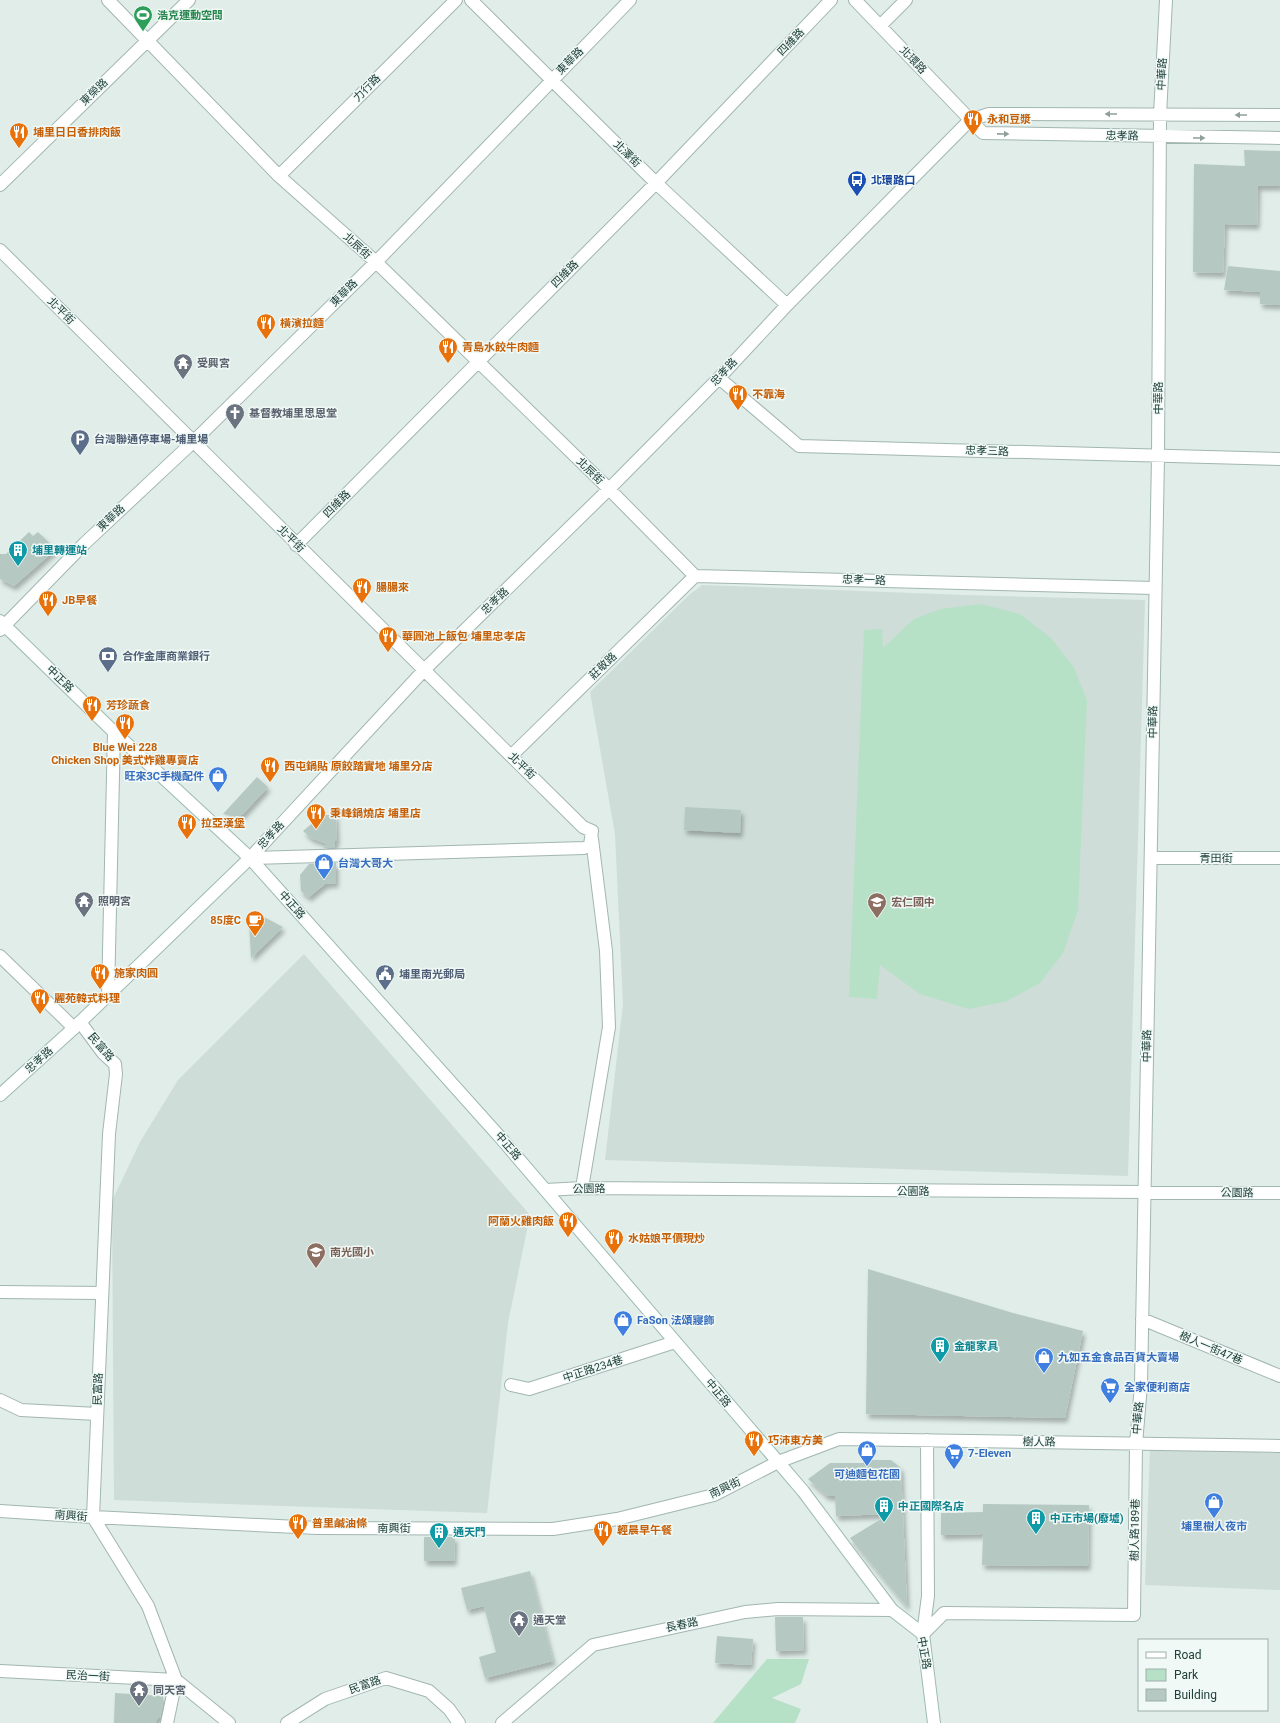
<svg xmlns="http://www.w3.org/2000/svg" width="1280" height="1723" font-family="Roboto,'Noto Sans TC',sans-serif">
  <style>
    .built { fill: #ceddd8 }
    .green { fill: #b6e1c6 }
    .building { fill: #b5c8c2; filter: url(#shadow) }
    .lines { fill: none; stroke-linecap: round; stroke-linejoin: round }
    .street-casing { stroke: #a2b6b1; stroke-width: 14 }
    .secondary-casing { stroke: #9dbab3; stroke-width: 14 }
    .street { stroke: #fff; stroke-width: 12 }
    .secondary { stroke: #fff; stroke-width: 12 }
    .oneway { fill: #8fa09c }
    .labels { text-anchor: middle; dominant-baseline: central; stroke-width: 3; stroke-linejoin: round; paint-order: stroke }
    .leisure-label { font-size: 11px; font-weight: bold; fill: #27864d; stroke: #f1f9f6; text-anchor: start }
    .street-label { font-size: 11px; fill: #1f403a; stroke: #f1f9f6 }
    .food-label { font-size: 11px; font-weight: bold; fill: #c56008; stroke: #f1f9f6; text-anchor: start }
    .transit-label { font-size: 11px; font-weight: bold; fill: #164399; stroke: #f1f9f6; text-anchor: start }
    .worship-label { font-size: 11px; font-weight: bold; fill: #5b616d; stroke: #f1f9f6; text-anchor: start }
    .service-label { font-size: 11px; font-weight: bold; fill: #4e5e75; stroke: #f1f9f6; text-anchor: start }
    .culture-label { font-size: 11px; font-weight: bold; fill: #0d838f; stroke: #f1f9f6; text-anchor: start }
    .shop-label { font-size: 11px; font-weight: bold; fill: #366cbe; stroke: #f1f9f6; text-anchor: start }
    .education-label { font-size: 11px; font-weight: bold; fill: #785e54; stroke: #f1f9f6; text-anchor: start }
  </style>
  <defs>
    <filter id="shadow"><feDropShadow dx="2.5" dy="4.5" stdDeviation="2" flood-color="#0004"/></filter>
  </defs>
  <rect width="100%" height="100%" fill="#e0ede9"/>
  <path class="built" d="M702,585L964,595L1145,600L1128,1176L605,1160L623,1004L615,834L590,692L689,595Z
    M304,954L530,1215L508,1323L487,1513L114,1500L112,1201L140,1142L178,1080Z
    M1150,1448L1280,1453V1590L1145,1585Z"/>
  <path class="green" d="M981,604L1020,614L1051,638L1073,666L1087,700L1078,910L1063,953L1040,983L1007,1001L969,1009L920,994L880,965L877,999L849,997L864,630L882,629L883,648L914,619L941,609Z
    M767,1659H809L801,1684L772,1698L801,1709L795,1723H713Z"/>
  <path class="building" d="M1244,150L1280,151V186H1258L1257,225L1225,224L1223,273L1193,272L1194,164L1245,166Z
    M1228,266L1280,271V305L1260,304V292L1224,290Z
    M29,532L33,536L38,532L56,549L14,586L0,579V554H6Z
    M257,777L268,787L243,814L237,817L223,814Z
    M685,807L741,810L740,833L684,830Z
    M322,815H336L337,841H335V848H323L327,844L311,838L303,831Z
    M336,863V883L325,884L309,897L301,891L300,875L309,864Z
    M264,917L283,927L251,958L249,922Z
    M868,1269L1013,1313L1083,1331L1065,1418L866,1414Z
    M863,1460H891L901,1468L907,1607L850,1538L889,1514L836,1516L835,1496H827L808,1479L830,1463H863Z
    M983,1504L1089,1505L1088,1566L982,1565L983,1534L941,1535V1513L983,1512Z
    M424,1537H455L454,1561H424Z
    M530,1571L553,1661L485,1678L479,1657L496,1652L484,1606L467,1610L461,1588Z
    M775,1617H803L804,1650L776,1651Z
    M717,1636L753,1639L751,1665L715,1663Z
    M115,1693L163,1696V1704L160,1718H158L155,1723H114Z"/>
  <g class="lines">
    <g class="street-casing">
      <path id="street" d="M108,0L279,176L376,262L609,489L695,576L1154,588
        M471,0L656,183L787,305
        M855,0L983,133L1280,138
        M880,26L906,0
        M279,176L456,0
        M0,185L189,0
        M0,250L511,756L583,827L592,831L590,845L584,848L250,858
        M719,378L799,446L1280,459
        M296,545L656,183L831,0
        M0,630L85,543L193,442L376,262L630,0
        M511,756L695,576
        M250,858L425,669L609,489L719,378L787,305L970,120L989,114L1280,115
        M1152,858H1280
        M0,956L74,1028
        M108,995L114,732
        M80,1022L103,1053L115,1064L116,1074L109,1134L93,1517L148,1606L176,1680L229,1723
        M582,1188L609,1027L606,951L592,839
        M546,1190L582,1188L1280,1193
        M0,1292L101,1293
        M1142,1319L1280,1376
        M511,1385L529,1389L675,1342
        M0,1400L21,1410L97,1414
        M0,1511L93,1517L318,1528L553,1529L617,1519L714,1495L778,1462L839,1439L1280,1446
        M923,1634L944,1613L1134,1615L1136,1444L1141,1385L1158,457L1160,115L1166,0
        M923,1634L928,1596L927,1440
        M0,1671L176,1680L167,1723
        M287,1723L325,1699L386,1678L429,1691L449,1709L459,1723
        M502,1723L593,1645L745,1612L778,1609L892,1610"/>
    </g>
    <g class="secondary-casing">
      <path id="secondary" d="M0,621L114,732L250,858L499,1136L803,1491L892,1610L923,1634L934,1723
        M0,1095L74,1028L250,858"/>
    </g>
    <use href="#street" class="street"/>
    <use href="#secondary" class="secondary"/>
  </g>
  <defs><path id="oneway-solid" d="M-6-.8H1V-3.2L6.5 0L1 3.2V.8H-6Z"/></defs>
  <g class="oneway">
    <use href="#oneway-solid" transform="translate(1111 114) rotate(-180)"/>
    <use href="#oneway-solid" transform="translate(1241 115) rotate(-180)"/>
    <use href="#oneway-solid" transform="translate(1003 134) rotate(1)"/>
    <use href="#oneway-solid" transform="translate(1199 138)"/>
  </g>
  <defs>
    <g id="stadium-pin" transform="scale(1)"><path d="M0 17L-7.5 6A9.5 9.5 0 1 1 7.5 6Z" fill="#2e9e5b" stroke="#f1f9f6"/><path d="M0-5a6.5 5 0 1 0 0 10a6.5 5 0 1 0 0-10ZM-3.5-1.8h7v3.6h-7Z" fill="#fff"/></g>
    <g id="restaurant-pin" transform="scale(1)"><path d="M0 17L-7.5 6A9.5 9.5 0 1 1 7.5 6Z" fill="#e8710a" stroke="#f1f9f6"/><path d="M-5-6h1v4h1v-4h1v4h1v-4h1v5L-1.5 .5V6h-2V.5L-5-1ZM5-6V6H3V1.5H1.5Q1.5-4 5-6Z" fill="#fff"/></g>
    <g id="bus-pin" transform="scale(1)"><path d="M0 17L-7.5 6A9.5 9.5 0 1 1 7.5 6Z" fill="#1a4fb4" stroke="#f1f9f6"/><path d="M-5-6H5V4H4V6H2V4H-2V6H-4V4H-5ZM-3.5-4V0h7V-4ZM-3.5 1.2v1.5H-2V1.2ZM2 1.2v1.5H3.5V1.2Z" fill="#fff"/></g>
    <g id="temple-pin" transform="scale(1)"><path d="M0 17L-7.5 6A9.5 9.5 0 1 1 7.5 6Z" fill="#6b7280" stroke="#f1f9f6"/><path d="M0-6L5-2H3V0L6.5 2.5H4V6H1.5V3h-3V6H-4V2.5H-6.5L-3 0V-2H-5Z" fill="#fff"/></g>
    <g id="church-pin" transform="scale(1)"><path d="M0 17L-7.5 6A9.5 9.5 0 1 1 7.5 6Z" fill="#6b7280" stroke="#f1f9f6"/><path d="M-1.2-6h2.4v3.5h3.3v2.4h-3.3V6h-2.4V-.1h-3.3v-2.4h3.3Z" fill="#fff"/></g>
    <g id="parking-pin" transform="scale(1)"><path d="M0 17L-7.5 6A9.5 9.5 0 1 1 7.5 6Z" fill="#5c6f8a" stroke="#f1f9f6"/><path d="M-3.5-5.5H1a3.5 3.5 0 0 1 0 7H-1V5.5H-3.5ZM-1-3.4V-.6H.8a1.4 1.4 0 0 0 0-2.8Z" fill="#fff"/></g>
    <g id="building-pin" transform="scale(1)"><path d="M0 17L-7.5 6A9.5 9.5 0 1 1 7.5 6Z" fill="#0f9aa8" stroke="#f1f9f6"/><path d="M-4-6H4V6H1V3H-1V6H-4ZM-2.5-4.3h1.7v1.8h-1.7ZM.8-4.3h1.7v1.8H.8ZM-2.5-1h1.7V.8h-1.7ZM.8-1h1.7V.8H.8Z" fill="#fff"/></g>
    <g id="bank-pin" transform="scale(1)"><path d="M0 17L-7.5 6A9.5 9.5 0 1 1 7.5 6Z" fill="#5c6f8a" stroke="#f1f9f6"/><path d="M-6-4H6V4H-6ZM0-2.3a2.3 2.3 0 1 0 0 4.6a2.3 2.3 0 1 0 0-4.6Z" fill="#fff"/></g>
    <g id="shop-pin" transform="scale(1)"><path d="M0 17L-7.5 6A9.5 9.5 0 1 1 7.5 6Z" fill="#3f7fe0" stroke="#f1f9f6"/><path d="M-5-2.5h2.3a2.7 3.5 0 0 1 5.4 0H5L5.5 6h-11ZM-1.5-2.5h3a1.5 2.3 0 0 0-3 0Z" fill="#fff"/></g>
    <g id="school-pin" transform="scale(1)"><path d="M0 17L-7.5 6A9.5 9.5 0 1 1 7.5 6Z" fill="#8d6e63" stroke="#f1f9f6"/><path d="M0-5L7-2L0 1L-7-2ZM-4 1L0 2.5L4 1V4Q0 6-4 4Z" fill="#fff"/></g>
    <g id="cafe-pin" transform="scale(1)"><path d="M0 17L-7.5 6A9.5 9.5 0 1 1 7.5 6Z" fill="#e8710a" stroke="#f1f9f6"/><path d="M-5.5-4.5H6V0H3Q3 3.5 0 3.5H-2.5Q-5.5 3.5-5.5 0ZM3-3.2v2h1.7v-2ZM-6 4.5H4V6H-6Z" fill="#fff"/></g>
    <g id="civic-pin" transform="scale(1)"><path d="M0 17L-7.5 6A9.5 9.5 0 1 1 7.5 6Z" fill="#5c6f8a" stroke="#f1f9f6"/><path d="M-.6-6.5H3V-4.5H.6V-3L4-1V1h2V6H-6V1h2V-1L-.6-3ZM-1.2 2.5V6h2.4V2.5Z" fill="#fff"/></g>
    <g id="supermarket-pin" transform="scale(1)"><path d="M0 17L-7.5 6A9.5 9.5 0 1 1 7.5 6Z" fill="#3f7fe0" stroke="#f1f9f6"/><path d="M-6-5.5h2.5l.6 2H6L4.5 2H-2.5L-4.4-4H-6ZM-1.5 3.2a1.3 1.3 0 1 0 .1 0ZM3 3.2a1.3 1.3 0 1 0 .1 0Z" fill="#fff"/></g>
  </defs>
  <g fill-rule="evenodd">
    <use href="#stadium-pin" x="143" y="15"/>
    <use href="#restaurant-pin" x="973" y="119"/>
    <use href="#restaurant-pin" x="19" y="132"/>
    <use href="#bus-pin" x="857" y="180"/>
    <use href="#restaurant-pin" x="266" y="323"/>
    <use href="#restaurant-pin" x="448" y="347"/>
    <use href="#temple-pin" x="183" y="363"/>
    <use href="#restaurant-pin" x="738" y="394"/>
    <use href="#church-pin" x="235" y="413"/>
    <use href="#parking-pin" x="80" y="439"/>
    <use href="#building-pin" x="18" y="550"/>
    <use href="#restaurant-pin" x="362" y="587"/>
    <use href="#restaurant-pin" x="48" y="600"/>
    <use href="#restaurant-pin" x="388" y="636"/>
    <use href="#bank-pin" x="108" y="656"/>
    <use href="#restaurant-pin" x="92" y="705"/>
    <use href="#restaurant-pin" x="125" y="723"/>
    <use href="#restaurant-pin" x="270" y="766"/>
    <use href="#shop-pin" x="218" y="776"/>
    <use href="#restaurant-pin" x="316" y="813"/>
    <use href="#restaurant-pin" x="187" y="823"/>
    <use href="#shop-pin" x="324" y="863"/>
    <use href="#temple-pin" x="84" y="901"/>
    <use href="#school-pin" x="877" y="902"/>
    <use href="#cafe-pin" x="255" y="920"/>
    <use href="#restaurant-pin" x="100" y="973"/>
    <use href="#civic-pin" x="385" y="974"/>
    <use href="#restaurant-pin" x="40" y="998"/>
    <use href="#restaurant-pin" x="568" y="1221"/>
    <use href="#restaurant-pin" x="614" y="1238"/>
    <use href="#school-pin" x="316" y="1252"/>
    <use href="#shop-pin" x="623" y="1320"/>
    <use href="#building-pin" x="940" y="1346"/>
    <use href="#shop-pin" x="1044" y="1357"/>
    <use href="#supermarket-pin" x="1110" y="1387"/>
    <use href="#restaurant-pin" x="754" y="1440"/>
    <use href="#shop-pin" x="867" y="1450"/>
    <use href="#supermarket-pin" x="954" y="1453"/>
    <use href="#shop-pin" x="1214" y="1502"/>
    <use href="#building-pin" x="884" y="1506"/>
    <use href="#building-pin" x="1036" y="1518"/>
    <use href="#restaurant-pin" x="298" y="1523"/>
    <use href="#restaurant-pin" x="603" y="1530"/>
    <use href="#building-pin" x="439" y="1532"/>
    <use href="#temple-pin" x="519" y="1620"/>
    <use href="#temple-pin" x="139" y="1690"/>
  </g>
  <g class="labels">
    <g class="leisure-label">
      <text x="157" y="15">浩克運動空間</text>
    </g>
    <g class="street-label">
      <text transform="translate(791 42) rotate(-46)">四維路</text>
      <text transform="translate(913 60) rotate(46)">北環路</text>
      <text transform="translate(570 61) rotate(-45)">東華路</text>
      <text transform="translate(1162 74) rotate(-87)">中華路</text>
      <text transform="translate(367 88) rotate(-45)">力行路</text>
      <text transform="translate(94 92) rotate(-44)">東榮路</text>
      <text transform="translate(1122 136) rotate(1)">忠孝路</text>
      <text transform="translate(627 154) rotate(44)">北澤街</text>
      <text transform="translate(357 246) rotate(42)">北辰街</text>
      <text transform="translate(565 274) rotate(-45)">四維路</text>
      <text transform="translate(344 293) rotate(-45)">東華路</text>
      <text transform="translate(61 311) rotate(45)">北平街</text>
      <text transform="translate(724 372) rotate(-47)">忠孝路</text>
      <text transform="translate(1158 398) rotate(-90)">中華路</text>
      <text transform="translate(987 451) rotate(2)">忠孝三路</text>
      <text transform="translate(590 471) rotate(44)">北辰街</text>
      <text transform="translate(337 504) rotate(-45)">四維路</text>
      <text transform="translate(111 518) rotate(-43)">東華路</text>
      <text transform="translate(291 539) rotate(45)">北平街</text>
      <text transform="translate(864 580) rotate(2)">忠孝一路</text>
      <text transform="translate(495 601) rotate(-44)">忠孝路</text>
      <text transform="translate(603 666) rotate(-44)">莊敬路</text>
      <text transform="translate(60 679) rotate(44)">中正路</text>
      <text transform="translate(1153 722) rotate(-89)">中華路</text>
      <text transform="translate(522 766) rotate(44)">北平街</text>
      <text transform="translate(271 835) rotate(-47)">忠孝路</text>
      <text x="1216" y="858">青田街</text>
      <text transform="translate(292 905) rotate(48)">中正路</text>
      <text transform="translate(1147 1046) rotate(-89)">中華路</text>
      <text transform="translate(101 1047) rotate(49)">民富路</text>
      <text transform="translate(39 1060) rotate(-42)">忠孝路</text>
      <text transform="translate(508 1146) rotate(49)">中正路</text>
      <text transform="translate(589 1189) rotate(-1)">公園路</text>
      <text x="913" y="1191">公園路</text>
      <text transform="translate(1237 1193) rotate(1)">公園路</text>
      <text transform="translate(1211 1348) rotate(23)">樹人一街47巷</text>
      <text transform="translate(593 1369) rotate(-18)">中正路234巷</text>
      <text transform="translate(98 1389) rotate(-88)">民富路</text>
      <text transform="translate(718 1393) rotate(50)">中正路</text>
      <text transform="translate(1138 1418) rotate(-85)">中華路</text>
      <text transform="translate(1039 1442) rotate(1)">樹人路</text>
      <text transform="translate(725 1488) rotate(-25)">南興街</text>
      <text transform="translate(71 1516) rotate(4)">南興街</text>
      <text x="394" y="1528">南興街</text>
      <text transform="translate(1135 1530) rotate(-89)">樹人路189巷</text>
      <text transform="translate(682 1625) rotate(-12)">長春路</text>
      <text transform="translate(924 1653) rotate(80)">中正路</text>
      <text transform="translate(88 1676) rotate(3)">民治一街</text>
      <text transform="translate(365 1685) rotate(-19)">民富路</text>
    </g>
    <g class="food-label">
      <text x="987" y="119">永和豆漿</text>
      <text x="33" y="132">埔里日日香排肉飯</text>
      <text x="280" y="323">橫濱拉麵</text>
      <text x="462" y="347">青島水餃牛肉麵</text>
      <text x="752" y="394">不靠海</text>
      <text x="376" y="587">腸腸來</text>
      <text x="62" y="600">JB早餐</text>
      <text x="402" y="636">華圓池上飯包 埔里忠孝店</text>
      <text x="106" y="705">芳珍蔬食</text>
      <text x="125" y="747" text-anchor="middle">Blue Wei 228<tspan x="125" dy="13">Chicken Shop 美式炸雞專賣店</tspan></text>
      <text x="284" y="766">西屯鍋貼 原餃踏實地 埔里分店</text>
      <text x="330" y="813">秉峰鍋燒店 埔里店</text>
      <text x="201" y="823">拉亞漢堡</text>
      <text x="241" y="920" text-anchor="end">85度C</text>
      <text x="114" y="973">施家肉圓</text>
      <text x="54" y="998">麗苑韓式料理</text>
      <text x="554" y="1221" text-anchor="end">阿蘭火雞肉飯</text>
      <text x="628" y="1238">水姑娘平價現炒</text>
      <text x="768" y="1440">巧沛東方美</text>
      <text x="312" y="1523">普里鹹油條</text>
      <text x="617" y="1530">輕晨早午餐</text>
    </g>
    <g class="transit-label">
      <text x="871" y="180">北環路口</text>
    </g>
    <g class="worship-label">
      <text x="197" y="363">受興宮</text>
      <text x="249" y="413">基督教埔里思恩堂</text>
      <text x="98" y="901">照明宮</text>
      <text x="533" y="1620">通天堂</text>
      <text x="153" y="1690">同天宮</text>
    </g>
    <g class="service-label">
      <text x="94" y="439">台灣聯通停車場-埔里場</text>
      <text x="122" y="656">合作金庫商業銀行</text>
      <text x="399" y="974">埔里南光郵局</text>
    </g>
    <g class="culture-label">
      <text x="32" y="550">埔里轉運站</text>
      <text x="954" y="1346">金龍家具</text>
      <text x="898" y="1506">中正國際名店</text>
      <text x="1050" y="1518">中正市場(廢墟)</text>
      <text x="453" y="1532">通天門</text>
    </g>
    <g class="shop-label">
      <text x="204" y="776" text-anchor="end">旺來3C手機配件</text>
      <text x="338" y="863">台灣大哥大</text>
      <text x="637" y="1320">FaSon 法頌寢飾</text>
      <text x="1058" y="1357">九如五金食品百貨大賣場</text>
      <text x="1124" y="1387">全家便利商店</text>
      <text x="968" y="1453">7-Eleven</text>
      <text x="867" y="1474" text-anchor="middle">可迪麵包花園</text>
      <text x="1214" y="1526" text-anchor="middle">埔里樹人夜市</text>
    </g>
    <g class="education-label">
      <text x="891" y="902">宏仁國中</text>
      <text x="330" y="1252">南光國小</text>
    </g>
  </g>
  <rect x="1138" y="1639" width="130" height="72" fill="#f1f9f6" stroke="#9dafab"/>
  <rect x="1146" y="1652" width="20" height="6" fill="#ffffff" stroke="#9dafab"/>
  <text x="1174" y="1659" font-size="12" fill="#1f403a">Road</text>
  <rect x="1146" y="1669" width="20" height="12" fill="#b6e1c6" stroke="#9dafab"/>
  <text x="1174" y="1679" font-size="12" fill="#1f403a">Park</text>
  <rect x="1146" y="1689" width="20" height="12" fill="#b5c8c2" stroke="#9dafab"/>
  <text x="1174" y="1699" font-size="12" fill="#1f403a">Building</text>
</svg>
